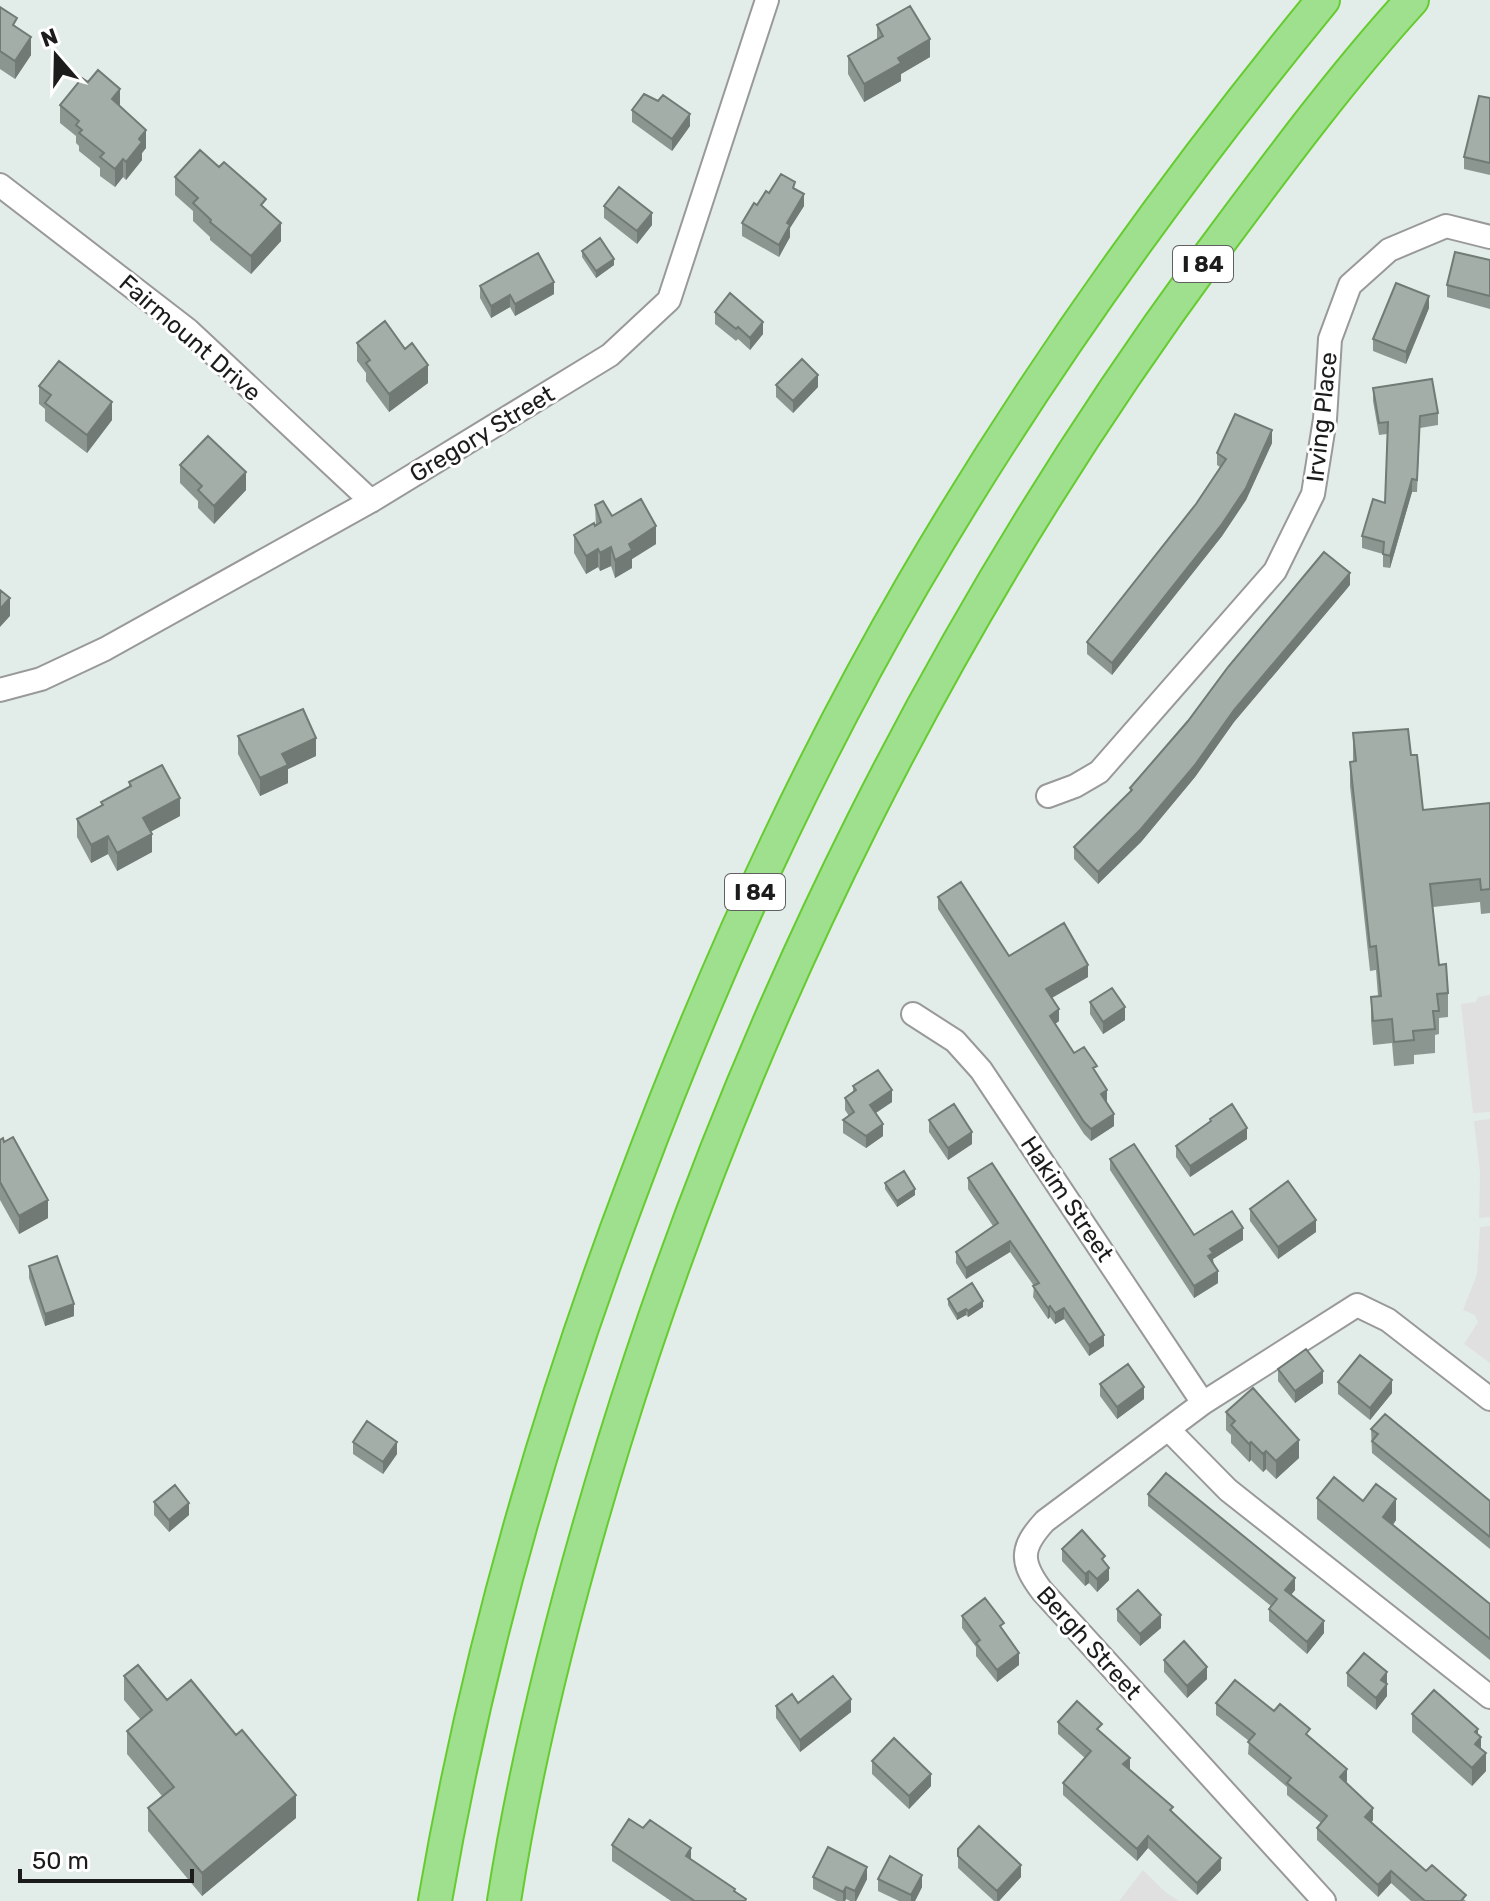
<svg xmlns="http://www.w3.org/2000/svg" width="1490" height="1901" font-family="Rubik,sans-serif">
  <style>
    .parking { fill: #e0e0e0 }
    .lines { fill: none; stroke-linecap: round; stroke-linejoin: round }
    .minor-casing { stroke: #999; stroke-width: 26 }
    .highway-casing { stroke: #66cb2f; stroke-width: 36 }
    .minor { stroke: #fff; stroke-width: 22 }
    .highway { stroke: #9ee08e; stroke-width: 32 }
    .wall { fill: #8b9690 }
    .shaded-wall { fill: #717a75 }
    .building { fill: #a2aea7; stroke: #717a75; stroke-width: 2 }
    .labels { text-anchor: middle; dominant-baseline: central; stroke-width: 6; stroke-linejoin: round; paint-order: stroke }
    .shield { fill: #fff; stroke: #606060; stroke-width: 2 }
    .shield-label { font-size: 22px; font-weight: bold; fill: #1c1c1c }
    .street-label { font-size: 24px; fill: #1c1c1c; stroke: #fff }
  </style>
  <rect width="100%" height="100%" fill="#e2ede9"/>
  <path class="parking" d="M1490,995V1112L1473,1113L1461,1004L1476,1002L1478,997Z
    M1490,1119V1217L1479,1218L1480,1172L1474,1121Z
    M1490,1226V1363L1464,1344L1478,1322L1475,1315L1463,1310L1477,1274L1480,1227Z
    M1143,1870L1164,1891L1179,1901H1119Z"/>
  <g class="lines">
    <g class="minor-casing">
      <path id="minor" d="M0,185L188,330L371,501
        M0,690L41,679L105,649L371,501L610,355L669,300L767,0
        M1048,796L1075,786L1099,772L1275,571L1313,494L1325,419L1330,339L1350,285L1389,250L1446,226L1490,237
        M913,1014L955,1041L981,1070L1203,1403
        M1168,1429L1228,1490L1490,1697
        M1324,1901L1042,1591C1020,1562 1020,1548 1045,1521L1203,1403L1357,1305L1388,1320L1490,1399"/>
    </g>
    <g class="highway-casing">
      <path id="highway" d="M435,1901C477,1656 546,1415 634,1183C711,977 802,775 913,584C1033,378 1172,184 1323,0
        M504,1901C528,1746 568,1593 614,1443C746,1015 946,613 1212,252C1276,166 1340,79 1412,0"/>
    </g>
    <use href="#minor" class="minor"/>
    <use href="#highway" class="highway"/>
  </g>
  <path class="wall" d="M0,7L17,28L31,55L15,79L0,69Z
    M877,25L930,57L901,74V81L864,102L848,74V56L877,39Z
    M1490,98V175L1464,169V157Z
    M60,105L120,106L146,148L142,153V160L126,180L123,177L115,187L100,176V168L79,151V146L76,143V136L60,123Z
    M632,110L690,126L672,151L632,122Z
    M175,177L266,209L281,241L251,274L210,240V237L193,221V211L175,195Z
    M795,189L804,206L790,228V237L779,257L742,236V223L769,193Z
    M604,206L652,225L637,244L604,218Z
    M582,251L614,265L596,278L582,257Z
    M1490,260V309L1447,297V285Z
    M480,286L554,294L515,316L510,307L491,318L480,298Z
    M1429,308L1406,364L1373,351V339Z
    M715,312L763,334L750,350L738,339L736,341L715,324Z
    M357,343L428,383L389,412L366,381V373L357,361Z
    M776,385L818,387L793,413L776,397Z
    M39,386L112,420L87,453L45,421V409L39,404Z
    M1373,388L1438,413V425L1420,428L1417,492H1412L1390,568L1383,567V554L1362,548V536L1385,503L1387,434L1379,435L1373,401Z
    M1272,443L1246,500L1222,536L1112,675L1087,654V642L1196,504L1220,467L1217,465V453Z
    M180,465L246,490L214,524L198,508V501L180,483Z
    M595,505L656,544L632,559V568L615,578L611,566L600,571L598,567L586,574L574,553V535L596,526Z
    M1350,585L1234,722L1195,777L1141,842L1098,884L1074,859V847L1130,792V788Z
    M1353,733L1411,755L1423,810L1490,803V913L1481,914L1480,902L1433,907L1439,965L1448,993V1017L1439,1018V1034L1435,1035V1053L1414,1055V1064L1394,1066L1392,1043L1373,1045L1371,1021V997L1378,996L1376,970L1370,971L1350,786V762H1353Z
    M238,736L316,756L288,769V783L260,796L238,754Z
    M129,782L180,816L150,832L152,852L117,871L108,854L91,863L77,837V819L101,806V802L129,787Z
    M938,897L1009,956L1088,977L1052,998L1059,1021L1055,1024L1074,1053L1097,1074L1114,1126L1091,1141L1084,1134L938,909Z
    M1090,1002L1125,1020L1103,1034L1090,1014Z
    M853,1086L892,1102L875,1113L883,1136L866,1148L843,1133V1120L849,1116L845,1110V1098L853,1092Z
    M1210,1119L1247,1139L1190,1177L1176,1157V1146L1210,1122Z
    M929,1120L972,1144L948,1160L929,1132Z
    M0,1140L48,1218L19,1234L0,1200Z
    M1110,1159L1194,1235L1243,1240L1213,1259L1218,1283L1194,1298L1110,1170Z
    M968,1178L1104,1346L1089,1356L1064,1319L1055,1324L1050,1317L1048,1319L1033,1297L1034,1286L1010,1252L966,1279L956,1263V1252L993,1226L968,1189Z
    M885,1183L915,1195L897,1207L885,1189Z
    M1250,1209L1316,1232L1278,1259L1250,1221Z
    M29,1266L74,1316L45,1326L29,1278Z
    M948,1299L983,1307L968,1317L966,1315L957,1320L948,1305Z
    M1278,1369L1323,1383L1295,1403L1278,1381Z
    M1338,1382L1392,1393L1370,1420L1338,1394Z
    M1100,1384L1144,1399L1117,1419L1100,1396Z
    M1226,1412L1299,1458L1276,1479L1266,1469L1263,1472L1251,1460L1249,1462L1231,1443V1435L1226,1430Z
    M1371,1429L1490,1501V1549L1372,1453Z
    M353,1442L397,1454L383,1474L353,1454Z
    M1148,1494L1295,1590L1291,1595L1324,1633L1307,1654L1269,1621V1609L1271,1606L1148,1506Z
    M1317,1498L1363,1501L1396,1520L1393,1525L1490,1604V1660L1317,1519Z
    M154,1502L189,1515L169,1532L154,1515Z
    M1062,1549L1109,1580L1097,1592L1089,1583L1085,1586L1062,1561Z
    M1117,1609L1161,1628L1140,1646L1117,1621Z
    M962,1616L1004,1632L1019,1665L997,1682L976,1656V1647L962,1628Z
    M1164,1660L1207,1679L1187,1698L1164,1672Z
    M1387,1672V1696L1376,1710L1347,1686V1673Z
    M124,1676L167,1700L296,1818L202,1896L148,1831V1808L162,1796L127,1754V1731L141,1720L124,1700Z
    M798,1703L851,1712L800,1752L776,1718V1706Z
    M1216,1703L1274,1711L1310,1738L1347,1781L1346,1783L1373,1820L1372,1822L1426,1871L1466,1901H1411L1391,1883L1378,1897L1317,1840V1828L1321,1823L1287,1795V1787L1248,1754L1249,1741L1216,1715Z
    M1412,1714L1478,1734L1486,1771L1472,1786L1412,1732Z
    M1058,1722L1102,1733L1130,1770L1173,1812L1221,1870L1197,1895L1148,1848L1137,1861L1063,1795V1783L1085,1758L1058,1734Z
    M872,1761L931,1786L909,1809L872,1774Z
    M612,1845L691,1860L746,1901H671L612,1861Z
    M958,1849L1021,1877L999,1901H994L958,1868Z
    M813,1877L867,1879L856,1901H850L846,1899L845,1901H837L813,1889Z
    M878,1879L922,1887L915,1901H899L878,1891Z"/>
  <path class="shaded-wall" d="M31,37V55L15,79V61Z
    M930,39V57L901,74V81L864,102V84L898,58Z
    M120,89V107L112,99Z
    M690,114V126L672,151V139Z
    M146,130V148L142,153V160L126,180V162L139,139Z
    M123,159V177L115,187V169Z
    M804,194V206L790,228V237L779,257V245L787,223Z
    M652,213V225L637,244V231Z
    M281,223V241L251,274V256Z
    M614,259V265L596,278V271Z
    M554,282V294L515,316V304Z
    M510,295V307L491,318V306Z
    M1429,296V308L1406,364V352Z
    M763,322V334L750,350V338Z
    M428,365V383L389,412V394Z
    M818,375V387L793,413V401Z
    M112,402V420L87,453V435Z
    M1272,430V443L1246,500L1222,536L1112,675V663Z
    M246,472V490L214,524V506Z
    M1412,479V492L1390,568V556Z
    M656,526V544L632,559V568L615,578V560L629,544Z
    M611,547V566L600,571V553Z
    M598,549V567L586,574V556Z
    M1350,573V585L1234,722L1195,777L1141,842L1098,884V872Z
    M10,598V616L0,627V609Z
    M316,738V756L288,769V783L260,796V778L282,754Z
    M180,798V816L143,836V818Z
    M152,834V852L117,871V853Z
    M108,836V854L91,863V845Z
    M1088,965V977L1046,1001V989Z
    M1125,1007V1020L1103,1034V1022Z
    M1059,1009V1021L1050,1028V1016Z
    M892,1090V1102L870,1117V1105Z
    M1107,1090V1102L1101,1106V1094Z
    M1114,1114V1126L1091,1141V1129Z
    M883,1124V1136L866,1148V1136Z
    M1247,1128V1139L1190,1177V1166Z
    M972,1132V1144L948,1160V1148Z
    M915,1189V1195L897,1207V1201Z
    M48,1200V1218L19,1234V1216Z
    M1316,1220V1232L1278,1259V1247Z
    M1243,1228V1240L1213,1259V1264L1208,1256L1210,1249Z
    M1010,1241V1252L966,1279V1268Z
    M1218,1271V1283L1194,1298V1286Z
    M983,1301V1307L968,1317V1311Z
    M74,1304V1316L45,1326V1314Z
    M1050,1306V1317L1048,1319V1308Z
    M1064,1308V1319L1055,1324V1313Z
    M966,1309V1315L957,1320V1314Z
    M1104,1335V1346L1089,1356V1345Z
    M1323,1371V1383L1295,1403V1391Z
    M1392,1380V1393L1370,1420V1408Z
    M1144,1387V1399L1117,1419V1407Z
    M1299,1440V1458L1276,1479V1461Z
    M397,1442V1454L383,1474V1462Z
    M1251,1442V1460L1249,1462V1444Z
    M1266,1451V1469L1263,1472V1454Z
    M1396,1499V1520L1383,1538V1517Z
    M189,1503V1515L169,1532V1520Z
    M1109,1568V1580L1097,1592V1579Z
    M1089,1571V1583L1085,1586V1574Z
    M1295,1578V1590L1285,1602V1590Z
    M1161,1615V1628L1140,1646V1634Z
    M1324,1621V1633L1307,1654V1642Z
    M1019,1653V1665L997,1682V1670Z
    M1207,1667V1679L1187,1698V1686Z
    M1387,1672V1696L1376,1710V1698L1381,1680Z
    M851,1699V1712L800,1752V1740Z
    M1478,1729V1741L1481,1737V1755L1475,1762V1732Z
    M1486,1753V1771L1472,1786V1768Z
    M1130,1758V1770L1123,1777V1764Z
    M1347,1769V1781L1340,1790V1777Z
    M931,1774V1786L909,1809V1796Z
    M296,1795V1818L202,1896V1873Z
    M1373,1808V1820L1365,1829V1817Z
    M1148,1836V1848L1137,1861V1849Z
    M691,1848V1864L686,1856Z
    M1221,1858V1870L1197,1895V1883Z
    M1021,1865V1877L999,1901H997V1891Z
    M867,1867V1879L856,1901H855V1891Z
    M1391,1871V1883L1378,1897V1885Z
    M922,1875V1887L915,1901H911V1895Z
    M846,1887V1899L845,1901H843V1892Z"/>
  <path class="building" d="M910,6L930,39L898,58L901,63L864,84L848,56L883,36L877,25Z
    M0,7L17,18L13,25L31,37L15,61L0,51Z
    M98,70L120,89L112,99L146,130L139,139L142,142L126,162L123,159L115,169L100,157L104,153L79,133L82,130L76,125L79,121L60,105L82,78L88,82Z
    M644,94L658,101L663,95L690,114L672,139L632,110Z
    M1479,96L1490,98V163L1464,157Z
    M200,150L219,167L224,162L266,199L261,205L281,223L251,256L210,222L211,220L193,203L198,198L175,177Z
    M781,174L795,182L793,188L804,194L787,223L790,225L779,245L742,223L754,203L757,205L766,191L769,193Z
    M619,187L652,213L637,231L604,206Z
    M600,238L614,259L596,271L582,251Z
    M1455,252L1490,260V296L1447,285Z
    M538,253L554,282L515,304L510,295L491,306L480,286Z
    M1396,283L1429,296L1406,352L1373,339Z
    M730,293L763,322L750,338L738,327L736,329L715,312Z
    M385,321L405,349L412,343L428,365L389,394L366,363L370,360L357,343Z
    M802,359L818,375L793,401L776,385Z
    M59,361L112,402L87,435L45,403L51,395L39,386Z
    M1432,379L1438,413L1420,416L1417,480L1412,479L1390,556L1383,554L1384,542L1362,536L1373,499L1385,503L1388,422L1379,423L1373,388Z
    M1235,414L1272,430L1246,488L1222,524L1112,663L1087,642L1196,504L1226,459L1217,453Z
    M208,436L246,472L214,506L198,490L202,486L180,465Z
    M641,499L656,526L629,544L632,550L615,560L611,547L600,553L598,549L586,556L574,535L594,523L595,526L601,522L595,505L603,501L612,516Z
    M1324,552L1350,573L1234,710L1195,765L1141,829L1098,872L1074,847L1132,790L1130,788L1188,721L1228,667Z
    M0,590L10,598L0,609Z
    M303,709L316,738L282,754L288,765L260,778L238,736Z
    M1408,729L1411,755H1417L1423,810L1490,803V889L1481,890L1480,879L1430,884L1439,965L1446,964L1448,993L1437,994L1439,1011H1433L1435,1029L1413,1031L1414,1040L1394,1042L1392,1019L1373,1021L1371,997L1381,996L1376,946L1370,947L1350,762L1356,761L1353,733Z
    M162,765L180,798L143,818L152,834L117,853L108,836L91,845L77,819L103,805L101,802L131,786L129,782Z
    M961,882L1009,956L1064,923L1088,965L1046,989L1059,1009L1050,1016L1074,1053L1084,1047L1097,1066L1093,1068L1107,1090L1101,1094L1114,1114L1091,1129L1084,1122L938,897Z
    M1112,988L1125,1007L1103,1022L1090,1002Z
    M878,1070L892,1090L870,1105L883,1124L866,1136L843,1120L854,1112L845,1098L856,1090L853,1086Z
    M954,1104L972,1132L948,1148L929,1120Z
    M1232,1104L1247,1128L1190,1166L1176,1146L1211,1121L1210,1119Z
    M13,1137L48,1200L19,1216L0,1182V1140L3,1138L4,1142Z
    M1134,1144L1194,1235L1232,1211L1243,1228L1210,1249L1213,1253L1208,1256L1218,1271L1194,1286L1110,1159Z
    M992,1163L1104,1335L1089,1345L1064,1308L1055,1313L1050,1306L1048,1308L1033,1286L1039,1283L1010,1241L966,1268L956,1252L998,1223L968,1178Z
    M904,1171L915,1189L897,1201L885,1183Z
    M1288,1181L1316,1220L1278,1247L1250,1209Z
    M57,1256L74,1304L45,1314L29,1266Z
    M972,1283L983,1301L968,1311L966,1309L957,1314L948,1299Z
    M1306,1349L1323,1371L1295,1391L1278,1369Z
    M1360,1355L1392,1380L1370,1408L1338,1382Z
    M1128,1364L1144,1387L1117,1407L1100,1384Z
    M1253,1388L1299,1440L1276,1461L1266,1451L1263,1454L1251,1442L1249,1444L1231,1425L1235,1421L1226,1412Z
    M1385,1414L1490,1501V1537L1372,1441L1378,1434L1371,1429Z
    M367,1421L397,1442L383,1462L353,1442Z
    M1166,1473L1295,1578L1285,1590L1324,1621L1307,1642L1269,1609L1277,1599L1148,1494Z
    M1334,1477L1363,1501L1376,1484L1396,1499L1383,1517L1490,1604V1639L1317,1498Z
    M175,1485L189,1503L169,1520L154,1502Z
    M1082,1530L1105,1556L1102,1559L1109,1568L1097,1579L1089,1571L1085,1574L1062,1549Z
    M1138,1590L1161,1615L1140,1634L1117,1609Z
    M985,1598L1004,1623L1000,1626L1019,1653L997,1670L976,1643L980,1640L962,1616Z
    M1184,1641L1207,1667L1187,1686L1164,1660Z
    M1364,1653L1387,1672L1381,1680L1387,1684L1376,1698L1347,1673Z
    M138,1665L167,1700L191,1680L236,1735L242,1730L296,1795L202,1873L148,1808L174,1787L127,1731L152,1710L124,1676Z
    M833,1676L851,1699L800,1740L776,1706L792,1694L798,1703Z
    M1235,1680L1274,1711L1280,1704L1310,1729L1306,1734L1347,1769L1340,1777L1373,1808L1365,1817L1426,1871L1432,1865L1466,1895L1461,1901H1425L1391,1871L1378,1885L1317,1828L1327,1816L1287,1783L1291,1778L1248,1742L1255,1734L1216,1703Z
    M1434,1690L1478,1729L1475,1732L1481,1737L1475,1744L1486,1753L1472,1768L1412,1714Z
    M1077,1701L1102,1724L1097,1729L1130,1758L1123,1764L1173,1807L1170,1810L1221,1858L1197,1883L1148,1836L1137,1849L1063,1783L1091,1751L1058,1722Z
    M894,1738L931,1774L909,1796L872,1761Z
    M629,1819L643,1828L650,1820L691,1848L686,1856L735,1889L734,1891L746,1899L745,1901H692L693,1900L612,1845Z
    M979,1826L1021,1865L997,1891L958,1856V1849Z
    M828,1847L867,1867L855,1891L846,1887L843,1892L813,1877Z
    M890,1856L922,1875L911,1895L878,1879Z"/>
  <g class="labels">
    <g class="shield">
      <rect x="1173" y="246" width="60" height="36" rx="6"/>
      <rect x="725" y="874" width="60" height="36" rx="6"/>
    </g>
    <g class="shield-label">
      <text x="1203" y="264">I 84</text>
      <text x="755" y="892">I 84</text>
    </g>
    <g class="street-label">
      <text transform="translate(190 338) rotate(41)">Fairmount Drive</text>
      <text transform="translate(1322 417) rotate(-84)">Irving Place</text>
      <text transform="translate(482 434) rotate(-31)">Gregory Street</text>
      <text transform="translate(1067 1199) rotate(56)">Hakim Street</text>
      <text transform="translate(1089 1643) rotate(48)">Bergh Street</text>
    </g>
  </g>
  <g transform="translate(56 56) rotate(340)" stroke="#ffffff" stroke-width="6" paint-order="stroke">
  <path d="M0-6L14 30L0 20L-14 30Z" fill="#1c1c1c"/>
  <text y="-12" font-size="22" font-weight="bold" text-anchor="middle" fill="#1c1c1c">N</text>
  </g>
  <path d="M20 1869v12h172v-12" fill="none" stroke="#1c1c1c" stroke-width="4"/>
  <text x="32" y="1869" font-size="24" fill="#1c1c1c" stroke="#ffffff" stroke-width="6" paint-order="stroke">50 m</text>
</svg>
